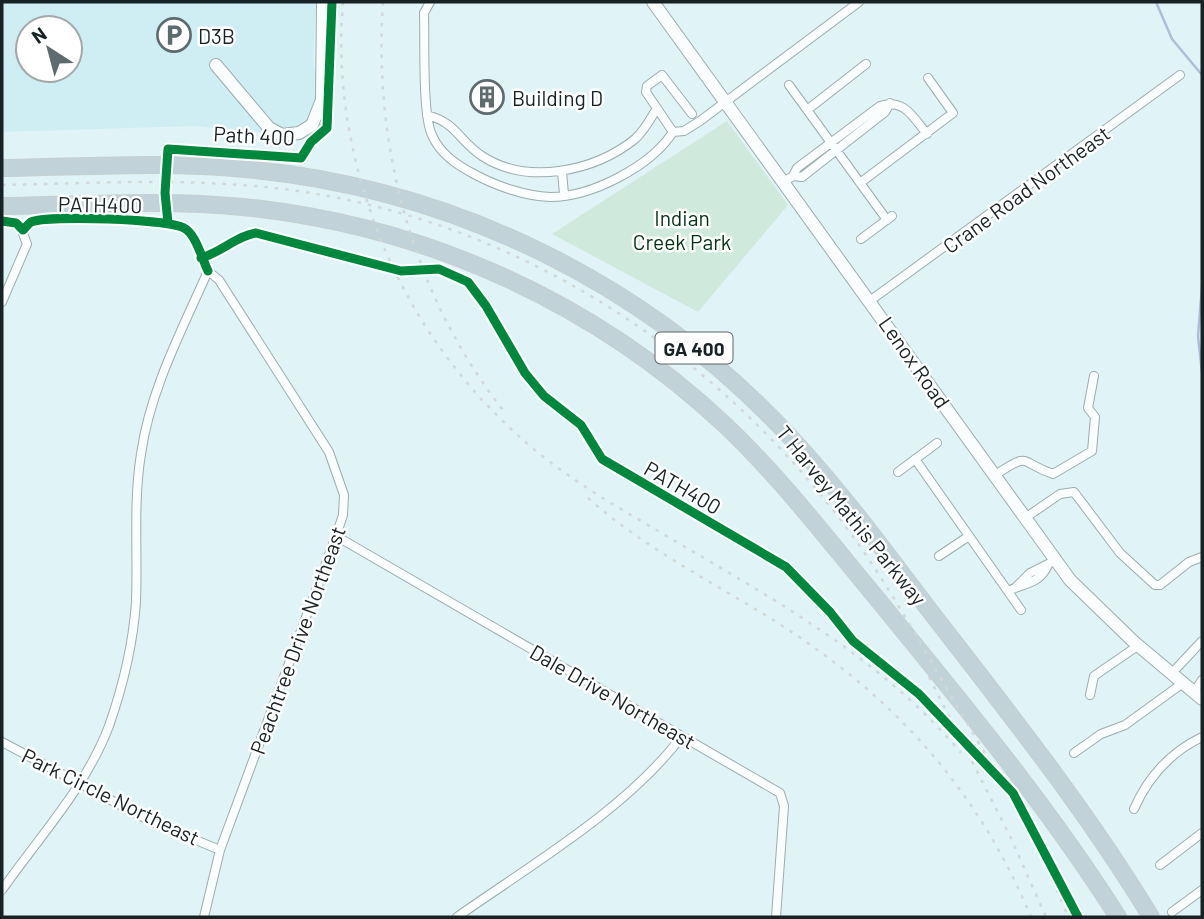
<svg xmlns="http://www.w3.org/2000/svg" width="1204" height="919" font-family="Barlow,sans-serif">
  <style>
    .built { fill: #ceeef3; fill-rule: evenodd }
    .green { fill: #cfe9dc }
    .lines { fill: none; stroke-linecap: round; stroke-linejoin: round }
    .stream { stroke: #adbed6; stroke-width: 2.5 }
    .street-casing { stroke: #9dacad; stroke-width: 10 }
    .secondary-casing { stroke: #9dacad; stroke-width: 14 }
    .highway-casing { stroke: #c5cfd0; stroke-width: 18 }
    .street { stroke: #fafdfe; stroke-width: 8 }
    .secondary { stroke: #fafdfe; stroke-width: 12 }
    .highway { stroke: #c1d2d8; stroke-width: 16 }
    .rail { stroke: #d2d8d8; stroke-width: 2.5; stroke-dasharray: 3.5 7; stroke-linecap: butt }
    .cycleway-casing { stroke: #fff; stroke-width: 13 }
    .cycleway { stroke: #00873e; stroke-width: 9 }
    .labels { text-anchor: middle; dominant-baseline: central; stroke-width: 5; stroke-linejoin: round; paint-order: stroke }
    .shield { fill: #fff; stroke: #5c6466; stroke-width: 2 }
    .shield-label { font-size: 19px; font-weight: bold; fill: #162224 }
    .poi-label { font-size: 21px; fill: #162224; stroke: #fff; text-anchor: start }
    .street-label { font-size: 21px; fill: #162224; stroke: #fff }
    .park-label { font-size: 21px; fill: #003411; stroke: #fff }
  </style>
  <rect width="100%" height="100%" fill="#e0f3f6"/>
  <path class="built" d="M2,2H316L313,60L326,138L193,126L2,132ZM28,28H70V70H28Z"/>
  <path class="green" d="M727,121L788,205L698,312L552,234Z"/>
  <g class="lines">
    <path class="stream" d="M1156,2L1172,39L1202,75
      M1202,243V245
      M1202,286L1198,336L1202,372"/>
    <g class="street-casing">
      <path id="street" d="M430,2L424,13C425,40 422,115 432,135C440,154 457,165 474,174C496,186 525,196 550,197C592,197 651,166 673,132L684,131L700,121L859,2
        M789,85L887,220
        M807,110L866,64
        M427,115C457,123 458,140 482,156C528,186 595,171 635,139C644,131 651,118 657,108
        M673,132L646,92L647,86L662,75L692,114
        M562,172L564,194
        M793,176L802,177L885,112L890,103
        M785,181L793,176L797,168L880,106C904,98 913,117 927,134
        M860,183L953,113L928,78
        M2,221L20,226L27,244L2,302
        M861,239L892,216
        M871,300L1180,75
        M915,459L1021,610
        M898,472L937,443
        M995,475C1032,451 1018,462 1053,474L1092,451L1095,417L1088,408L1094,376
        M1025,518L1060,494L1074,492L1120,553L1155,585H1160L1189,562L1202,557
        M336,536L780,793L784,806L776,917
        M939,556L969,536
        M1016,587L1030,573L1050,563
        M1008,591C1024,583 1040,584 1048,565
        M1172,673L1202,641
        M1194,692L1202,680
        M1090,695L1094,676L1139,645
        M2,742L152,822L220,850
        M1074,753L1101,734L1125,725L1183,683
        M1134,809C1148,777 1171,752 1202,737
        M1160,865L1202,833
        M2,890C39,837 86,787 109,726C123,686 133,645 136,602C138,553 133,503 141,454C150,390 182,330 208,271L219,280L329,452L344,495L343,515L336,536L220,850L204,917
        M1172,912L1202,890
        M457,917C532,864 627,809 682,736"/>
    </g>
    <g class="secondary-casing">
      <path id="secondary" d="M653,2L1070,580L1134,642L1202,699
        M216,65L269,128L282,135L299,133L312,125L322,100L323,2"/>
    </g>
    <g class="highway-casing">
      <path id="highway" d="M2,168C82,167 164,161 245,169C455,188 650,285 793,440C842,493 884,550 927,607C1005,708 1085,808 1151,917
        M2,206C82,205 163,199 243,207C423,225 593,301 725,425C781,478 829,541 879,601C963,704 1047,805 1118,917"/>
    </g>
    <use href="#street" class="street"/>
    <use href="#secondary" class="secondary"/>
    <use href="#highway" class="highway"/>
    <path class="rail" d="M343,2C336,82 350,160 379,235C412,319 466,393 536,451C574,482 617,507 660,532C767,596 879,655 961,753
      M383,2C373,146 413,296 503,410
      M2,185C100,183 200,177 298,191C514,222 709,347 840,519C879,570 910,625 942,680C986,757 1036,834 1068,917
      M588,498C642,546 708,580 770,618C890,693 976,785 1031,917
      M929,677L1010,836L1046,917"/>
    <g class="cycleway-casing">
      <path id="cycleway" d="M2,221L16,223L23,230C26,227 28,224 31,222C49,215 167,219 184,228C196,234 202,259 208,271
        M168,223L165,193L168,149L301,158L311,142L327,128L332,2
        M201,258C222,252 236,236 256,233L401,271L439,269L468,282L486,306L525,373L544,396L581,425L602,459L786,567L830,612L853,641L919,694L1013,793L1078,917"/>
    </g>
    <use href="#cycleway" class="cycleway"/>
  </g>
  <defs>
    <g id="parking-ring" transform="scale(1.75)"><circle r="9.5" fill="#fff" stroke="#5d6b6e" stroke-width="1.5"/><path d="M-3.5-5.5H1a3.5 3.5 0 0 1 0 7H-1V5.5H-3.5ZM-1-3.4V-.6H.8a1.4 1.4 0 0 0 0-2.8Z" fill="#5d6b6e"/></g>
    <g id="building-ring" transform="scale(1.75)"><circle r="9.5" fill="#fff" stroke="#5d6b6e" stroke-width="1.5"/><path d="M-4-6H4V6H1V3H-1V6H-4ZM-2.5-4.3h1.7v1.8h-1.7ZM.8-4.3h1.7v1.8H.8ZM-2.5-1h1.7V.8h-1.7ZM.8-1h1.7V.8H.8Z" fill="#5d6b6e"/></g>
  </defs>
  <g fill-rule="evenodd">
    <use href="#parking-ring" x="174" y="35"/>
    <use href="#building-ring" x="487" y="97"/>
  </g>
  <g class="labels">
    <rect class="shield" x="655.5" y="332.5" width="77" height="31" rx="5"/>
    <g class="shield-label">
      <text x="694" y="348">GA 400</text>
    </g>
    <g class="poi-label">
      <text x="198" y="35">D3B</text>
      <text x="512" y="97">Building D</text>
    </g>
    <g class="street-label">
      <text transform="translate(254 135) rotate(3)">Path 400</text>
      <text transform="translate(1026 189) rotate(-36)">Crane Road Northeast</text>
      <text transform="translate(100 204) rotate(1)">PATH400</text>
      <text transform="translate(915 362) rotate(55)">Lenox Road</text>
      <text transform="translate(683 487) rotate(30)">PATH400</text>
      <text transform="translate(852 515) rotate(51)">T Harvey Mathis Parkway</text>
      <text transform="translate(297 640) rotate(-70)">Peachtree Drive Northeast</text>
      <text transform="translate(613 696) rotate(30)">Dale Drive Northeast</text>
      <text transform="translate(111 796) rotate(26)">Park Circle Northeast</text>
    </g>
    <g class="park-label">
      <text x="682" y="217">Indian<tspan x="682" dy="24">Creek Park</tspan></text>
    </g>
  </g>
  <rect width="1204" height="919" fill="none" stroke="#162224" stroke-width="7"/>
  <g transform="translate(49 49) rotate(324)"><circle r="33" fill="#ffffff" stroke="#a2a7a7" stroke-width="2"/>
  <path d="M0-5L12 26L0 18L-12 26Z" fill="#5d6b6e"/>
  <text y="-10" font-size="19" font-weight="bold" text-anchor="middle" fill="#162224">N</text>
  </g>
</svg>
